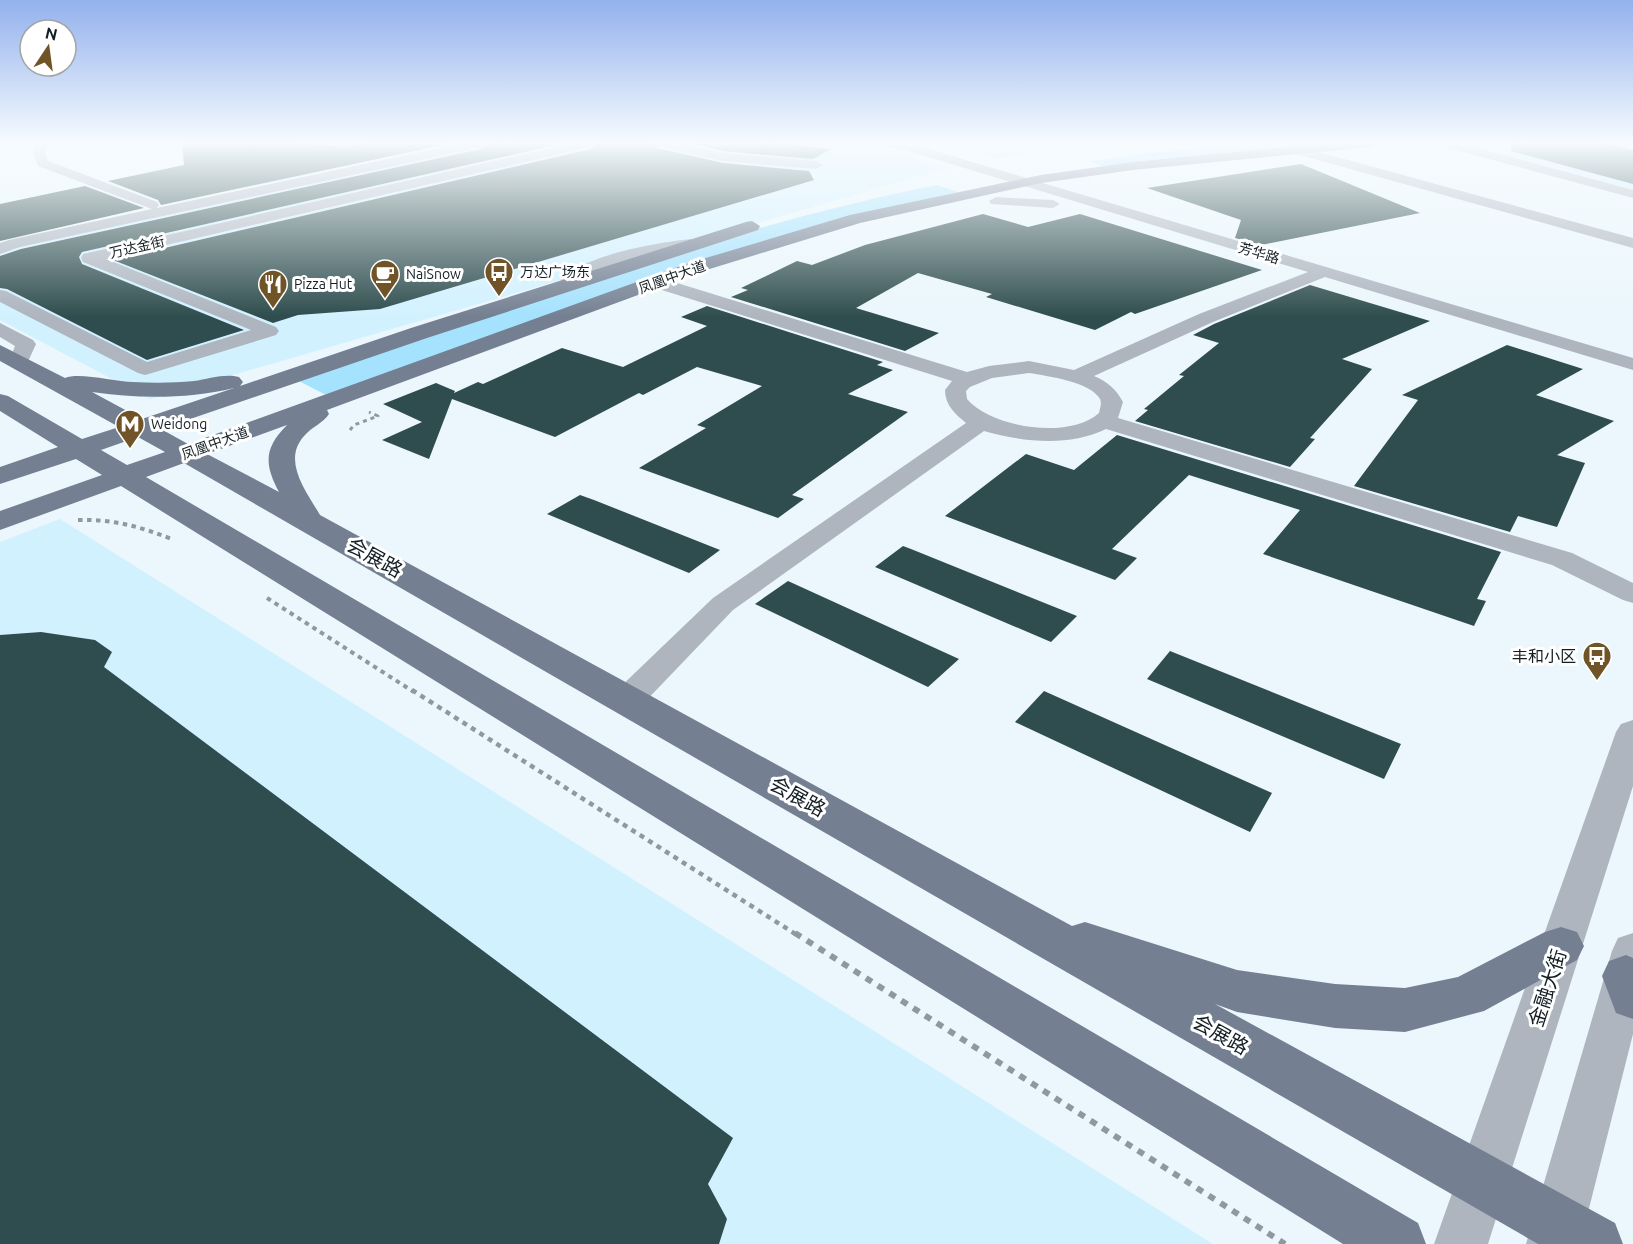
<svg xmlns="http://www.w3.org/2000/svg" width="1633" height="1244" font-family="Ubuntu,'Noto Sans SC',sans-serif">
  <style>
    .built { fill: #d2f1ff }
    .green { fill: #a5e2fd }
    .building { fill: #2f4d4e }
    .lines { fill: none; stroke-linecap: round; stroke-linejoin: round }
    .path-far3 { stroke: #8d999e; stroke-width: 3; stroke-dasharray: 4 4; stroke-linecap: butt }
    .path-far2 { stroke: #8d999e; stroke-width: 4; stroke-dasharray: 4.5 4.5; stroke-linecap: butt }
    .path-far1 { stroke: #8d999e; stroke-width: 4.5; stroke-dasharray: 5 5; stroke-linecap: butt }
    .path { stroke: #8d999e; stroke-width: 6; stroke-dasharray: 7 7; stroke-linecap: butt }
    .minor { fill: #aeb5bf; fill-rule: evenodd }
    .major { fill: #748092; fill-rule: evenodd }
    .labels { text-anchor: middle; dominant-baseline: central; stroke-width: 6; stroke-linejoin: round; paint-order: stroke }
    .far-street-label { font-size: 14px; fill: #131e23; stroke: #fff }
    .far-poi-label { font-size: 14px; fill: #131e23; stroke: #fff; text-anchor: start }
    .poi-label { font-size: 16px; fill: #131e23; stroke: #fff; text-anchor: end }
    .near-street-label { font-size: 20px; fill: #131e23; stroke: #fff }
  </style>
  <rect width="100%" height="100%" fill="#ebf7fc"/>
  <path class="built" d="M469,143H838L875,146L948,168L150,399L0,320V245Z
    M948,143H1133L996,158Z
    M1457,143H1633V191Z
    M60,519L1213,1244H0V542Z"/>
  <path class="green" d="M1257,143H1349L1104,167L1091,161L1150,153Z
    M937,185L958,192L846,218L328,396L299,381C510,310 719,228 937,185Z"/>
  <path class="building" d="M182,143H298L345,147L364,143H452L161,205L158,200L108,181L184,165Z
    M489,143H564L82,252L79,257L82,264L244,330L147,360L7,289L0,288V256L21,249L481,149Z
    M598,143H654L657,148L723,163L809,171L814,180L380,309L298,315L273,323L113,260L591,149Z
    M689,143H776L831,149L813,159L723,151Z
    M1512,143H1603L1633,150V184L1511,151Z
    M1301,164L1420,213L1261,245L1235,238L1241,220L1147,188Z
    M85,186L144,208L0,241V204Z
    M983,214L1028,227L1080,214L1262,270L1135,314L1131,312L1095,330L986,297L992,294L918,273L856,308L939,333L905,351L731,297L748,290L741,288L797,261L812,265L865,245Z
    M1310,285L1430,321L1342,359L1372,369L1310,438L1315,439L1290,467L1135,421L1148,410L1144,409L1184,376L1179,375L1219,343L1193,335L1214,324Z
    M707,306L883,362L877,365L893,370L848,394L908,412L792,495L804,499L778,518L639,468L706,428L697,425L762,386L697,367L643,395L639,393L555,437L452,399L429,459L382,440L422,422L383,404L436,383L455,391L454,393L478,382L483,384L562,348L623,367L707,326L681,317Z
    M1507,345L1583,369L1536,395L1614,421L1557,455L1585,463L1557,527L1518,516L1510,532L1354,486L1418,400L1402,395Z
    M1117,435L1501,552L1477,599L1486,601L1474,626L1263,554L1300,510L1189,475L1112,549L1137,558L1115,580L945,516L1026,454L1074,470Z
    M580,495L594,500L720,550L689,573L547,514Z
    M903,546L911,549L1077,616L1051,642L875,567Z
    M788,581L959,659L928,687L755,604Z
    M41,632L95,640L112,652L104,667L733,1138L708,1184L727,1219L719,1244H0V635Z
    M1170,651L1401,744L1384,779L1147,679Z
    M1044,691L1272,793L1250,832L1015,722Z"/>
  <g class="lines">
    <path class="path-far3" d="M350,430L354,425L378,416L369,412"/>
    <path class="path-far2" d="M78,520C113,519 142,527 174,540
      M267,598L414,692"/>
    <path class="path-far1" d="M412,690L797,935"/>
    <path class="path" d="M795,933L1285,1244"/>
    <path class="minor" d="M36,143H48L45,153L48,161L157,202L159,205L157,208L463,143H487L481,147L20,247L0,254V243L9,240L152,209L38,166L33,153Z
      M574,143H596L590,147L106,259L276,327L279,331L276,335L152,373L145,375L138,373L0,302V290L6,291L147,362L251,330L83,262L81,258L83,254Z
      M656,143H678L723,153L816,161L823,165L816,169L723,161L658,146Z
      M878,143H908L1633,358V370L1325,277L1213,322L1094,376C1108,382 1116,389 1123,402L1118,418L1572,553L1633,583V603L1623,600L1552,565L1106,429C1069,447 1023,442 984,431L733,610L639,708L627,711L615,708L611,700L615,692L713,598L966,423C955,414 945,405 945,390L952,381L649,286L646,282L649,278H661L967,372L989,366L1029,361L1074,370L1199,314L1308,272L902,149L880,146ZM1029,373C1047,376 1091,382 1100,399C1102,403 1100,408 1099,413C1069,440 992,428 967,399L966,391L970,387L992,378Z
      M1439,143H1459L1633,190V198L1441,146Z
      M1297,146L1633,238V248L1293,153L1291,150L1293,147Z
      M996,197L1053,200L1060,204L1053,208L991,204L989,201Z
      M691,239L699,244L697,247L657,253L595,272L572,289H560L557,285C578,255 656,243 691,239Z
      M0,323L33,340L36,344L26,366H12L9,362L15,346L0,337Z
      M1633,720V786L1488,1244H1434L1616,732L1621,724Z
      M1633,933V1034L1580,1244H1526L1612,951L1618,938Z"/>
    <path class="major" d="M1328,143H1378L1371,147L1133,170L1041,183L860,223L703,271L327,410L329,414C323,423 312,427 305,435C281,460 306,491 320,515L1072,926L1085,922L1237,970L1335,984L1405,988L1458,977L1545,932L1561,927L1577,932L1584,946L1577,960L1484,1011L1405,1032L1335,1028L1237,1012L1215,1004L1615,1223L1623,1244H1538L184,463L146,477L1418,1223L1426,1244H1343L121,486L0,530V511L102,475L76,459L0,484V467L58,447L0,411V394L8,396L82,439L119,427L0,361V345L65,378C80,372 115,382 133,382C153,383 174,383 194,381C208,379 225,373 239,377L243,382L240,386L411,328L746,222L752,221L760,226L758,230L427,338L161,429L188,444L689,263L850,215L1041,175L1133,162ZM234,388L142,419L92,392C139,399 188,399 234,388ZM287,425C264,448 264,464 279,492L207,454ZM138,437L165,452L127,465L101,450Z
      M1626,955L1633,958V1019L1616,1013L1602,976L1609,961Z"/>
  </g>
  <linearGradient id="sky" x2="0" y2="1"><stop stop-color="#93b1ed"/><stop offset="0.45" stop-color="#f6fbfe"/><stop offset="1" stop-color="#f6fbfe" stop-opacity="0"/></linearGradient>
  <rect width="1633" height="317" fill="url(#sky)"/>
  <defs>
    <g id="bus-pin" transform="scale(1.5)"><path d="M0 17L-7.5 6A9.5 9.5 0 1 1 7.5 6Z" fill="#705427" stroke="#fff"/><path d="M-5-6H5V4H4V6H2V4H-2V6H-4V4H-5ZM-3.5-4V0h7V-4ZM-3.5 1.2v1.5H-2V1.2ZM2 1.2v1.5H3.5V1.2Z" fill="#fff"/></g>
    <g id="cafe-pin" transform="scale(1.5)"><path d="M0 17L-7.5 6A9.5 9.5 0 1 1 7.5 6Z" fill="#705427" stroke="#fff"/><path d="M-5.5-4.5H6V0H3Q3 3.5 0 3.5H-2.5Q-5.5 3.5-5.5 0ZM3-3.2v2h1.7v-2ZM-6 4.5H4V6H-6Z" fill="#fff"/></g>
    <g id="restaurant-pin" transform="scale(1.5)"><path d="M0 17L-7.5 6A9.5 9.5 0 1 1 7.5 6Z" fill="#705427" stroke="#fff"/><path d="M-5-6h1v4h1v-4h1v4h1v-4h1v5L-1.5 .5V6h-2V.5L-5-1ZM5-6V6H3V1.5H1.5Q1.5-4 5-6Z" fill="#fff"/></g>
    <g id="metro-pin" transform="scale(1.5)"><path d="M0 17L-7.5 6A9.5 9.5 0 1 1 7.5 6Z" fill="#705427" stroke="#fff"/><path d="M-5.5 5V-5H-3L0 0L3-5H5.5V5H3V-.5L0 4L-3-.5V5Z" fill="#fff"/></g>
  </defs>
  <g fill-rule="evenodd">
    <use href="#bus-pin" x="499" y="272"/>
    <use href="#cafe-pin" x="385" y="274"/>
    <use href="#restaurant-pin" x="273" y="284"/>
    <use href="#metro-pin" x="130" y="424"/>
    <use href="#bus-pin" x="1597" y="656"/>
  </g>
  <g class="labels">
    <g class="far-street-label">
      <text transform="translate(137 247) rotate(-13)">万达金街</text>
      <text transform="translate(1259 253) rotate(17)">芳华路</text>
      <text transform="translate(672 277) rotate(-20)">凤凰中大道</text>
      <text transform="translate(215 443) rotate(-20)">凤凰中大道</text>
    </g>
    <g class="far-poi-label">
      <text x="520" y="272">万达广场东</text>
      <text x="406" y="274">NaiSnow</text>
      <text x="294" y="284">Pizza Hut</text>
      <text x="151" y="424">Weidong</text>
    </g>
    <g class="poi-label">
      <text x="1576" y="656">丰和小区</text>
    </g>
    <g class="near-street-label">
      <text transform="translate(375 557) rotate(29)">会展路</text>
      <text transform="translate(798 796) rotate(29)">会展路</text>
      <text transform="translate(1547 988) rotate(-72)">金融大街</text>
      <text transform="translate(1221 1034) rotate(29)">会展路</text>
    </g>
  </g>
  <g transform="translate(48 48) rotate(13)"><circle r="28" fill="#ffffff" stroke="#a1a5a7" stroke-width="1.5"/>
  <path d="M0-4.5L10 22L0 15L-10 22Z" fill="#705427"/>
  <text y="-9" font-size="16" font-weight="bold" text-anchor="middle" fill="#131e23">N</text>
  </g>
</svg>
